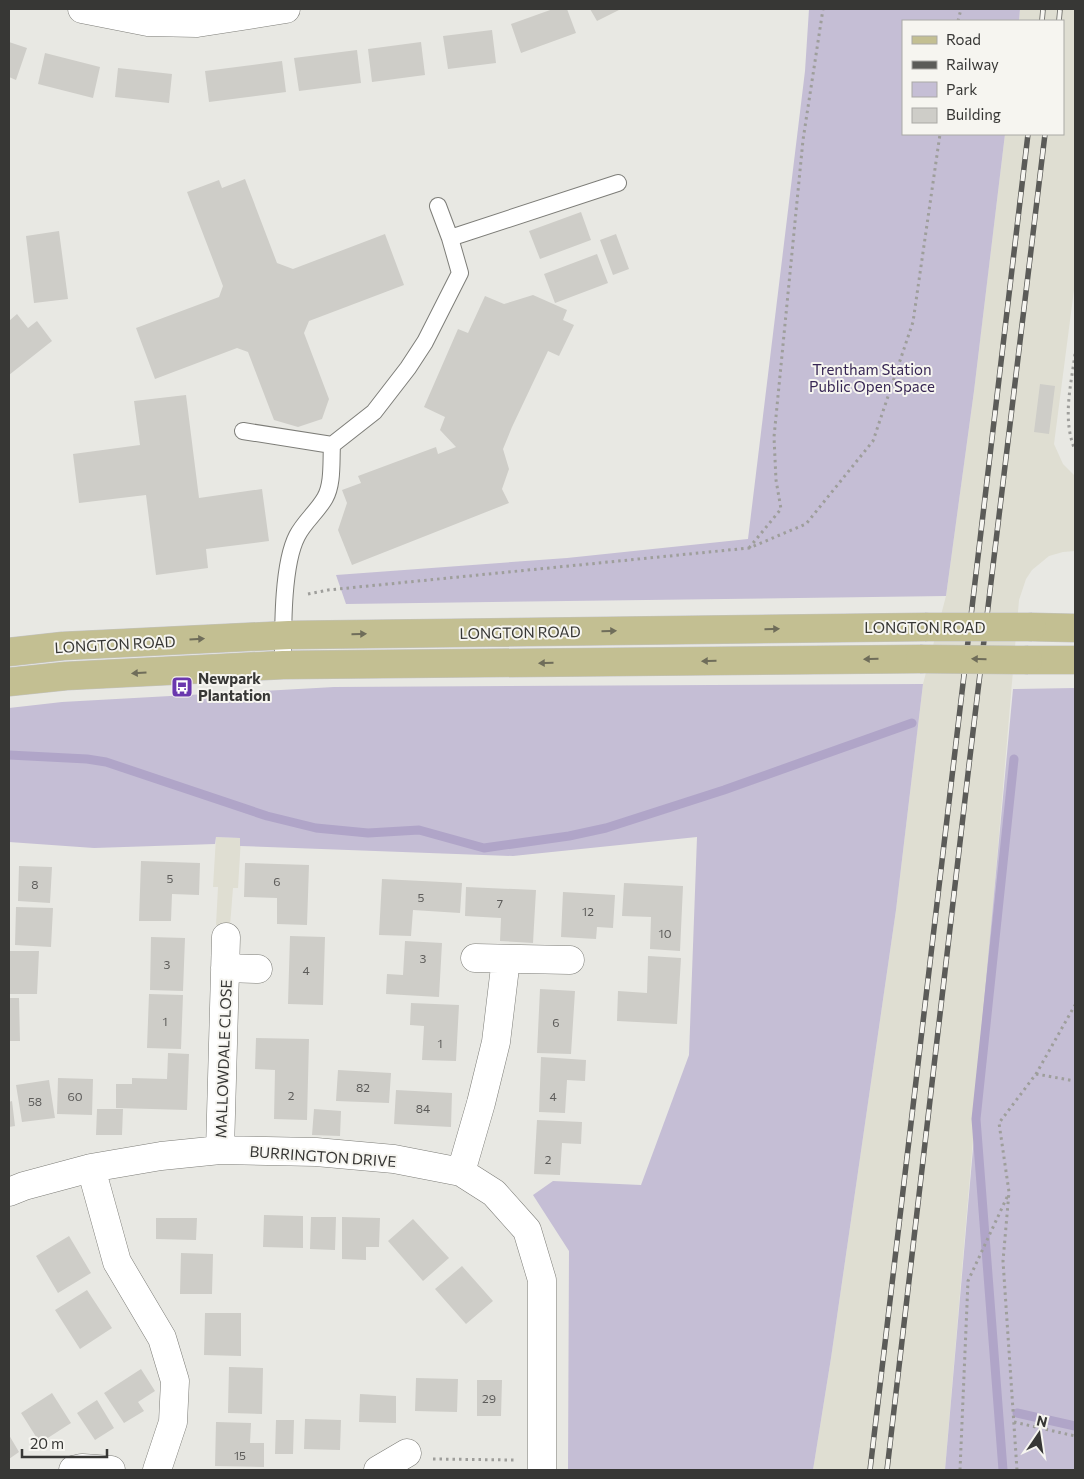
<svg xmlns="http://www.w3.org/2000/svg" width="1084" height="1479" font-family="Commissioner,sans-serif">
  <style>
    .built { fill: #dfded2 }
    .green { fill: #c5bed5 }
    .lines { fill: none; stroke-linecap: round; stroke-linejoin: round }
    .stream { stroke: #b0a5c8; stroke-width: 9 }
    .building { fill: #cecdc8 }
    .service-casing { stroke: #7d7d78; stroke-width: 18 }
    .minor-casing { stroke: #7d7d78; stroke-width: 29 }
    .primary-casing { stroke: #c3c3c2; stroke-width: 29 }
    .path { stroke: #9e9e9b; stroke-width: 3; stroke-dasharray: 2.5 4; stroke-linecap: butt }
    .service { stroke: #fff; stroke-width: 16 }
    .minor { stroke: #fff; stroke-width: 28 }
    .primary { stroke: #c3bf92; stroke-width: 28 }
    .rail-casing { stroke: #5b5b58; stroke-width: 5.5 }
    .rail { stroke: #f6f5f0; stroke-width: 4; stroke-dasharray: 11; stroke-linecap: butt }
    .primary-bridge-casing { stroke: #c3c3c2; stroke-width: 29; stroke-linecap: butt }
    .primary-bridge { stroke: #c3bf92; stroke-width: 28 }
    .oneway { fill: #6f6d5a }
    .labels { text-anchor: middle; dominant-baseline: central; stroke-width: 4; stroke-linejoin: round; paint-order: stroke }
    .number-label { font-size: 12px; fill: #5d5c5a }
    .park-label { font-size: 15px; fill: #372654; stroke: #f6f5f0 }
    .street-label { font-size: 15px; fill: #373735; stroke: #f6f5f0 }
    .poi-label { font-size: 15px; font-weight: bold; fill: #373735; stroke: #f6f5f0; text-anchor: start }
  </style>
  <rect width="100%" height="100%" fill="#e8e8e3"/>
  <path class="built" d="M1020,9H1075V282L1054,444L1063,464L1075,476V551L1063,552L1049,556L1032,570L1026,579L1019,600L945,1470H813L831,1358L896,910L923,684L946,596L974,391L1005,134H1063V21H1019Z
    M216,837L241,838L238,888H233L230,926L216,925L218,887H213Z"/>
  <path class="green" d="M809,9H1020L1019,21H903V134H1005L974,391L946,596L346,604L336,575L567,558L748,539L805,71Z
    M923,684L896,910L831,1358L813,1470H568L569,1251L533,1195L553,1181L641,1185L689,1055L697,837L513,856L240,846V838L216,837L215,844L94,848L9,842V708L62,702L334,687Z
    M1075,688V1470H945L981,1057L979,1056L1013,689Z"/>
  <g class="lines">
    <path class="stream" d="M9,755L87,759L106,762L267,816L316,828L368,833L419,830L484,848L569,836L606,828L724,790L912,723
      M1017,1413L1075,1426
      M1003,1470L976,1119L1014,759"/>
  </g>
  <path class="building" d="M553,9H567L576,33L521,53L511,24Z
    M590,9H621L597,21Z
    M492,30L496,63L448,69L443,36Z
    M9,42L27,48L16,80L9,77Z
    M421,42L425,75L372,82L368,49Z
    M357,50L361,83L299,91L294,58Z
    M45,53L100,67L93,98L38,84Z
    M282,61L286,92L209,102L205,71Z
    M118,68L172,74L169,103L115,97Z
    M245,179L277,263L293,269L385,234L404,285L309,321L304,333L329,399L322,419L298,427L274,420L248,352L237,348L155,379L136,328L219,297L223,286L187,192L219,180L222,188Z
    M581,212L591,240L540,259L529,231Z
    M59,231L68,299L34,303L26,236Z
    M616,234L629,269L613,275L600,240Z
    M597,254L608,283L555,303L544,274Z
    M533,295L567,310L563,320L574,325L559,356L548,351L512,427L503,449L509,469L502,489L509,503L352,565L338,530L347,503L342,490L361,483L358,476L436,447L438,454L456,447L440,430L445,417L424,407L458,329L468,333L485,296L504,304Z
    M17,314L28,328L37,321L52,341L9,375V321Z
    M1040,384L1055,386L1049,434L1034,432Z
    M186,395L199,498L262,489L269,541L206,549L208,568L156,575L146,495L79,503L73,454L140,445L134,401Z
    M141,861L200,863L199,895L172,894L171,921H139Z
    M245,863L309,865L307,925L277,924V898L244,897Z
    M19,866L52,867L50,903L18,901Z
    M382,879L462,883L460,913L413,910L411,936L379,935Z
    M624,883L683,886L680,951L650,949L651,917L622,916Z
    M466,887L536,890L533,943L500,941L501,918L465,916Z
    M563,892L615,895L613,928L597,927L596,939L561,937Z
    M16,907L53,908L51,947L15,945Z
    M290,936L325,937L323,1005L288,1004Z
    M151,937L185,938L183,991L150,990Z
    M405,941L442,943L439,997L386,994L387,974L403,975Z
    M9,951H39L37,994H9Z
    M648,956L681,958L677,1024L617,1021L618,991L647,993Z
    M540,989L575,991L571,1054L537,1053Z
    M149,994L183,995L181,1049L147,1048Z
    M9,998H19L20,1041H9Z
    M411,1003L459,1005L456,1061L422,1060L424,1026L410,1025Z
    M256,1038L309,1039L307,1120L274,1119L275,1070L255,1069Z
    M168,1053L189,1054L187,1110L116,1108V1084H132V1078L167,1079Z
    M541,1057L586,1060L585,1081L567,1080L565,1113L539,1112Z
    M338,1070L391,1073L389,1103L336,1101Z
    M58,1078L93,1079L92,1115L57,1114Z
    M49,1080L55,1118L22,1122L16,1085Z
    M396,1090L452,1093L451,1127L394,1124Z
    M12,1101L15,1126L9,1127V1102Z
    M97,1109H123L122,1135H96Z
    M314,1109L341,1111L340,1136L312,1135Z
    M537,1120L582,1122L581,1144L562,1143L560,1175L534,1174Z
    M264,1215L303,1216V1248L263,1247Z
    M311,1217H336L335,1250L310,1249Z
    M342,1217L380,1218L379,1247H366V1260L342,1259Z
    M156,1218H197L196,1240L156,1239Z
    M413,1219L449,1258L423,1281L388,1241Z
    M69,1236L91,1273L58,1293L36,1256Z
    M181,1253L213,1254L212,1294H180Z
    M462,1266L493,1301L466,1324L435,1289Z
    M87,1290L112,1328L80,1349L55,1310Z
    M205,1313H241V1356L204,1355Z
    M229,1367L263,1368L262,1414L228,1413Z
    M141,1369L155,1391L138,1402L144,1411L124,1423L104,1393Z
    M416,1378L458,1379L457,1412L415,1411Z
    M477,1380H502L501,1416H477Z
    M52,1393L71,1423L40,1443L21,1413Z
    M360,1394L396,1396V1423L359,1422Z
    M97,1400L114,1428L95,1440L77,1413Z
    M305,1419L341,1420L340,1450L304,1449Z
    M276,1420H294L293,1454H275Z
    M216,1422L251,1423L250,1443H264V1467L215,1466Z
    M9,1435L19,1452L9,1459Z"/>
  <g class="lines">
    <g class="service-casing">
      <path id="service" d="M450,238L618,183
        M243,431L332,445
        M283,665C283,631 282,565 297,536C304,522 317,512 325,498C333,484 331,462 332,445L374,412L408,368L425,342L460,273L450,238L438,206"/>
    </g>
    <g class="minor-casing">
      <path id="minor" d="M82,9L148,22L197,23L286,9
        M475,958L570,960
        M225,968L258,969
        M220,1150L226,937
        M91,1168L117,1262L162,1338L175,1381L173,1422L157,1470
        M461,1172L481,1103L496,1042L506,959
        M9,1192L24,1186L91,1168L161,1156L220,1150L316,1152L394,1159L461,1172L494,1193L527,1230L542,1280V1470
        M73,1470L82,1468L111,1470
        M378,1470L407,1453"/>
    </g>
    <g class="primary-casing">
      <path id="primary" d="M1032,627L1075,628
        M9,652L63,646L289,635L925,627
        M1028,660H1075
        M9,682L66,676L283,665L920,659"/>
    </g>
    <path class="path" d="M958,21L961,9
      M1075,354C1071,386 1062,419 1075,450
      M749,548L781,509L776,480L774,437L803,140L823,9
      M308,594L328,590L749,548L806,524L873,441L913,322L940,134
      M1036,1074L1075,1081
      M1014,1422L1075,1436
      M433,1459L514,1460
      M960,1470L968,1281L1008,1195
      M1017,1470L1003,1261L1009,1192L999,1123L1036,1074L1075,1005"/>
    <use href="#service" class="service"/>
    <use href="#minor" class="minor"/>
    <use href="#primary" class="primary"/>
    <g class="rail-casing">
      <path id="rail" d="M1042,21L1043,9
        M1059,21L1060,9
        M870,1470L1028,134
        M887,1470L969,765L1045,134"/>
    </g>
    <use href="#rail" class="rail"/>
    <g class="primary-bridge-casing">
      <path id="primary-bridge" d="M925,627H1032
        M920,659L1028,660"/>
    </g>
    <use href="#primary-bridge" class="primary-bridge"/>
  </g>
  <defs><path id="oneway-solid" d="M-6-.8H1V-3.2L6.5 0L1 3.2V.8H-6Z" transform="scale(1.25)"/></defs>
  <g class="oneway">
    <use href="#oneway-solid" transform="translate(772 629) rotate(-1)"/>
    <use href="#oneway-solid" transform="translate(609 631) rotate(-1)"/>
    <use href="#oneway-solid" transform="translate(359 634) rotate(-1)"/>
    <use href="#oneway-solid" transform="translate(197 639) rotate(-3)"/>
    <use href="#oneway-solid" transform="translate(871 659) rotate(179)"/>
    <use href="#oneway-solid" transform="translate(979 659) rotate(-179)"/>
    <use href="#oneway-solid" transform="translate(709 661) rotate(179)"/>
    <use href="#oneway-solid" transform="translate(546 663) rotate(179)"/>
    <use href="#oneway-solid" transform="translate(139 673) rotate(177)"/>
  </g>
  <defs>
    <g id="bus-square" transform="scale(1.125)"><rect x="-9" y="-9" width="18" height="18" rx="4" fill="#6a37ae" stroke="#f6f5f0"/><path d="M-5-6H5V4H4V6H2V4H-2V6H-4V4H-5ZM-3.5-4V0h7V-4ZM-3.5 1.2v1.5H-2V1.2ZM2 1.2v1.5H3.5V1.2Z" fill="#fff"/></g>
  </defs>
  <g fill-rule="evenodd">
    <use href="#bus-square" x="182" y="687"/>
  </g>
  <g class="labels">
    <g class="number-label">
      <text x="170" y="878">5</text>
      <text x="277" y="881">6</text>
      <text x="35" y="884">8</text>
      <text x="421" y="897">5</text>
      <text x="500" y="903">7</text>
      <text x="588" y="911">12</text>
      <text x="665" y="933">10</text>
      <text x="423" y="958">3</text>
      <text x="167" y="964">3</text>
      <text x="306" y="970">4</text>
      <text x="165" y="1021">1</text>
      <text x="556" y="1022">6</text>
      <text x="440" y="1043">1</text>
      <text x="363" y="1087">82</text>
      <text x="291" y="1095">2</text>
      <text x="75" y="1096">60</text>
      <text x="553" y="1096">4</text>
      <text x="35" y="1101">58</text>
      <text x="423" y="1108">84</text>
      <text x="548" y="1159">2</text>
      <text x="489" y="1398">29</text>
      <text x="240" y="1455">15</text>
    </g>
    <g class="park-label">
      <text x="872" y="369">Trentham Station<tspan x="872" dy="17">Public Open Space</tspan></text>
    </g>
    <g class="street-label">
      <text x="925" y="627">LONGTON ROAD</text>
      <text transform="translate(520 632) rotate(-1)">LONGTON ROAD</text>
      <text transform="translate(115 644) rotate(-3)">LONGTON ROAD</text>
      <text transform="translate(223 1059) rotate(-88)">MALLOWDALE CLOSE</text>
      <text transform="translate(323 1156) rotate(4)">BURRINGTON DRIVE</text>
    </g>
    <g class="poi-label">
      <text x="198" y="678">Newpark<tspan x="198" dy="17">Plantation</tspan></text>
    </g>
  </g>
  <rect width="1084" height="1479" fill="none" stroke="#373735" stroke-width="20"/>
  <rect x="902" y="20" width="162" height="115" fill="#f6f5f0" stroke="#aaa9a5"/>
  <rect x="912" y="36" width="25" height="8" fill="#c3bf92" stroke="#aaa9a5"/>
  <text x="946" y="45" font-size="15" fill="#373735">Road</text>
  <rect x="912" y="61" width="25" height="8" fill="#5b5b58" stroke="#aaa9a5"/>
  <text x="946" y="70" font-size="15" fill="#373735">Railway</text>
  <rect x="912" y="82" width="25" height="15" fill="#c5bed5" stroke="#aaa9a5"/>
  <text x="946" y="95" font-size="15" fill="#373735">Park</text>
  <rect x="912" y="108" width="25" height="15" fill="#cecdc8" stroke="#aaa9a5"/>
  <text x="946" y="120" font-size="15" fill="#373735">Building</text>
  <g transform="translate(1039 1434) rotate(13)" stroke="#f6f5f0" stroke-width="4" paint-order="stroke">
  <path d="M0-4L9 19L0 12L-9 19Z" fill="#373735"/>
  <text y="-8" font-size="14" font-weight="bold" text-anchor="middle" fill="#373735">N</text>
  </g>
  <path d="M22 1449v8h85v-8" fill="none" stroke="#373735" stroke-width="2.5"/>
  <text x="30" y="1449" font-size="15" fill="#373735" stroke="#f6f5f0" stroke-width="4" paint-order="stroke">20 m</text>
</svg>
